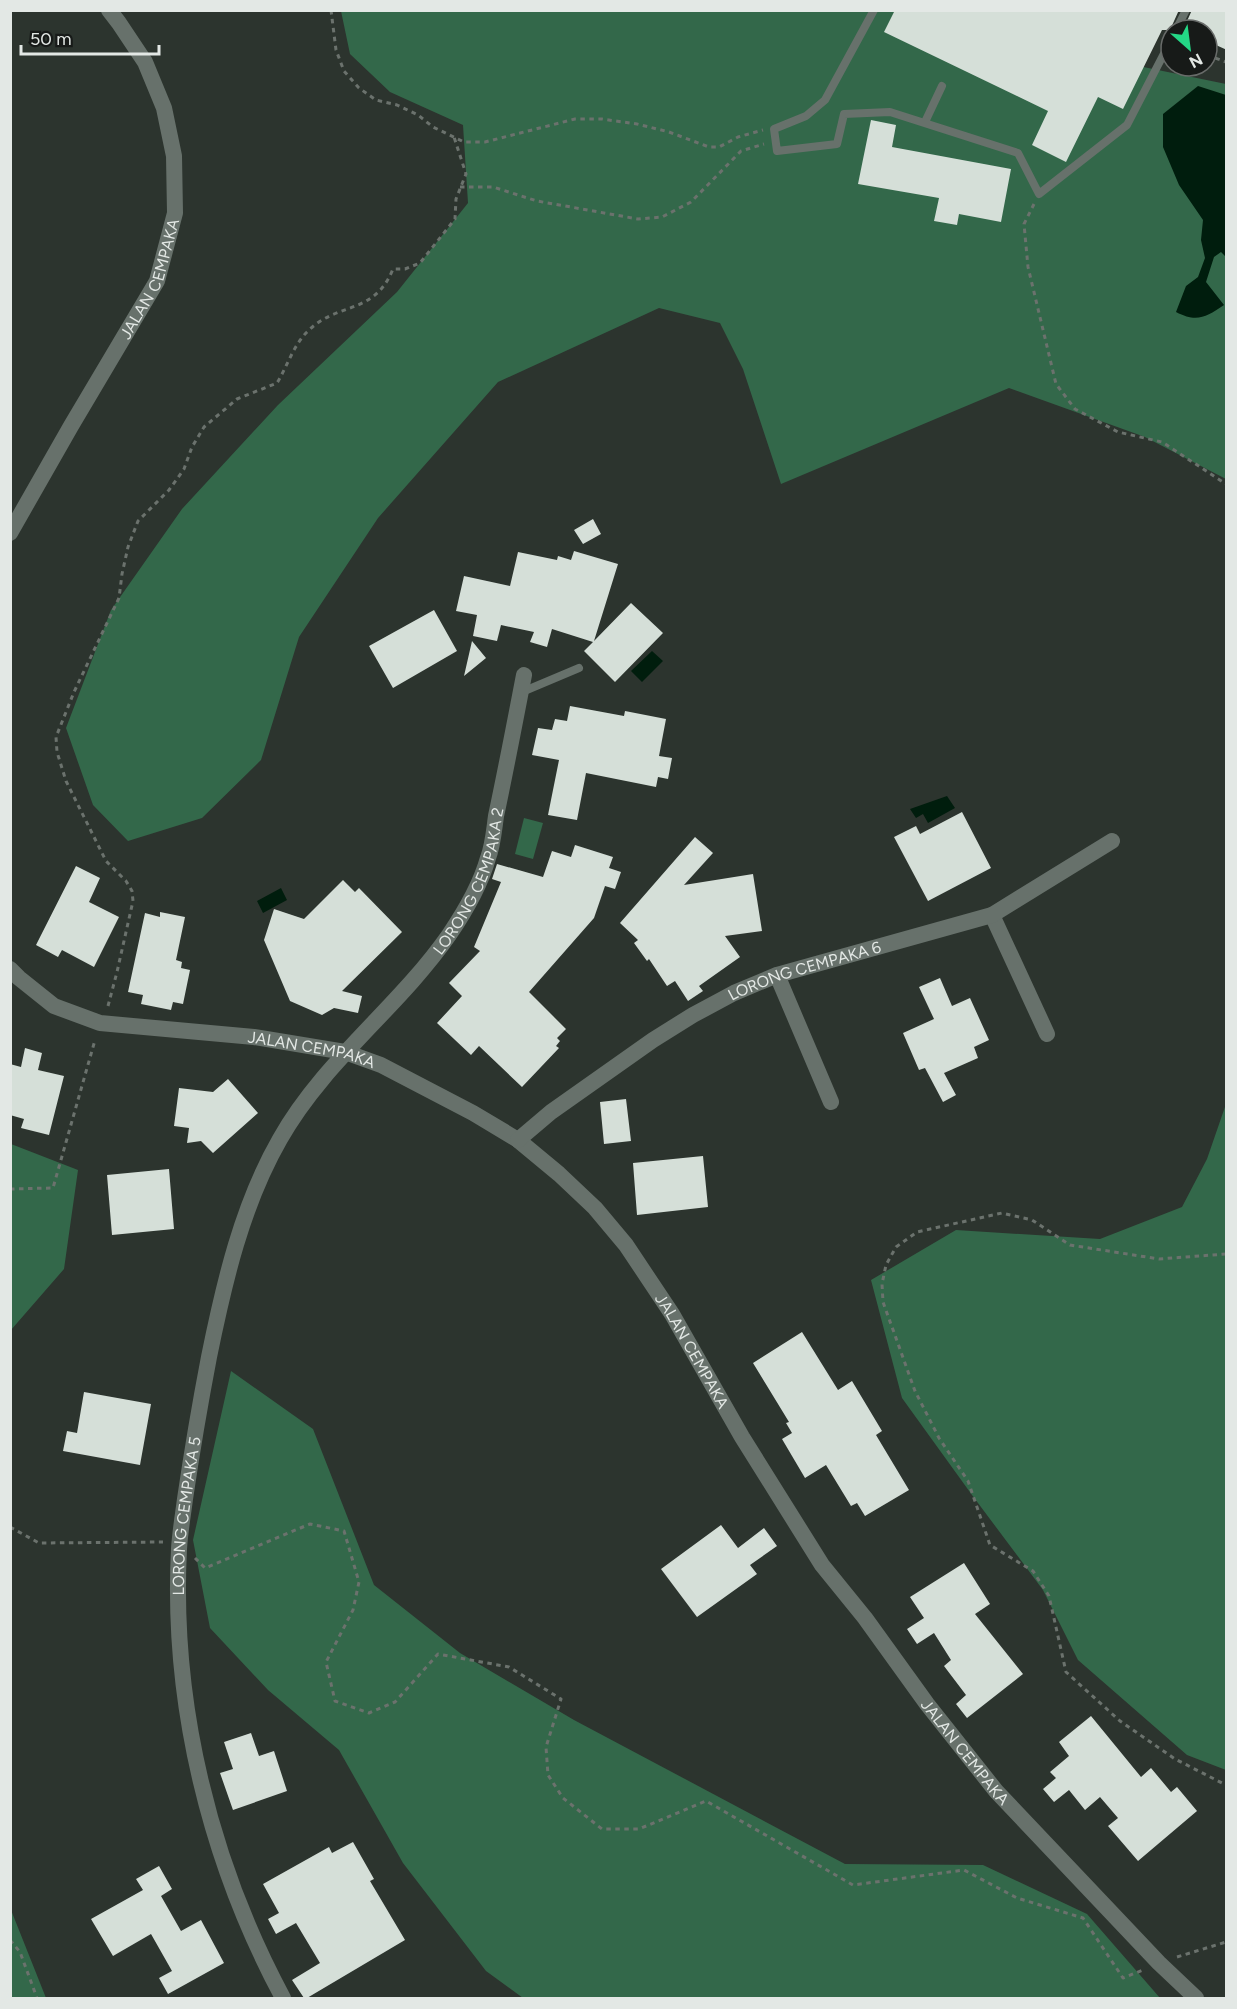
<svg xmlns="http://www.w3.org/2000/svg" width="1237" height="2009" font-family="Figtree,sans-serif">
  <style>
    .green { fill: #33684a }
    .water { fill: #001d0d }
    .building { fill: #d5dfd8 }
    .lines { fill: none; stroke-linecap: round; stroke-linejoin: round }
    .path { stroke: #6b726d; stroke-width: 3; stroke-dasharray: 4.5 4.5; stroke-linecap: butt }
    .lane { stroke: #67716b; stroke-width: 8 }
    .street { stroke: #67716b; stroke-width: 16 }
    .labels { text-anchor: middle; dominant-baseline: central; stroke-width: 6; stroke-linejoin: round; paint-order: stroke }
    .street-label { font-size: 16px; fill: #e3e8e5; stroke: #171a18 }
  </style>
  <rect width="100%" height="100%" fill="#2c342e"/>
  <path class="green" d="M341,11H991L1085,55L1226,84V479L1145,437L1009,388L781,484L743,369L720,323L659,308L498,382L378,518L299,637L261,760L202,818L128,841L93,805L66,728L111,610L182,509L278,405L397,292L468,203L463,125L390,92L350,54Z
    M524,818L543,823L533,859L515,854Z
    M1226,1104V1770L1187,1755L1078,1660L1043,1590L972,1495L902,1398L871,1280L956,1230L1100,1239L1182,1207L1207,1159Z
    M11,1144L78,1170L64,1269L11,1330Z
    M231,1371L313,1429L374,1585L460,1653L574,1720L845,1864L983,1865L1087,1914L1160,1998H523L486,1971L403,1863L339,1750L268,1690L210,1628L193,1540Z
    M10,1910H11L46,1998H11Z"/>
  <path class="water" d="M1198,86L1226,95V257L1221,252L1214,257L1206,282L1224,305C1206,317 1197,323 1176,312L1186,286L1198,277L1205,258L1201,240L1203,220L1179,185L1163,147V114Z
    M652,651L663,661L642,682L631,671Z
    M947,796L955,808L928,823L923,814L916,818L910,809Z
    M281,888L287,900L263,913L257,901Z"/>
  <path class="building" d="M895,10H1179L1170,30H1162L1123,109L1098,97L1066,162L1032,145L1048,111L884,32Z
    M1192,10H1227V50L1207,41V30H1183Z
    M871,120L896,125L892,147L1011,169L1001,222L959,214L957,225L934,221L939,198L858,184Z
    M593,519L601,534L583,544L574,530Z
    M574,551L618,564L594,641L631,603L663,633L615,682L584,651L593,642L552,629L547,647L530,642L534,632L501,625L497,641L473,636L477,615L456,611L464,576L510,586L518,552L557,560L558,556L571,560Z
    M434,610L457,651L393,688L369,646Z
    M472,641L486,658L464,676Z
    M570,706L624,716L625,711L666,719L659,756L672,758L668,779L658,777L656,787L586,773L577,820L548,815L559,760L532,755L538,728L552,730L555,719L567,721Z
    M962,812L991,868L928,901L894,837L916,826L920,834Z
    M695,837L713,853L684,885L753,874L762,931L725,936L740,957L699,986L703,991L688,1001L675,981L667,986L649,959L647,961L634,943L638,940L620,923Z
    M575,845L613,857L609,868L621,872L615,889L605,886L594,918L529,992L566,1029L557,1038L560,1041L556,1046L559,1048L522,1087L479,1046L471,1055L437,1023L462,996L449,983L480,951L474,947L501,882L492,879L497,864L543,877L552,851L571,857Z
    M76,866L100,878L89,902L119,917L94,967L62,950L58,957L36,945Z
    M343,880L355,892L359,888L402,932L342,991L362,996L358,1013L334,1008L322,1015L290,1001L264,940L274,909L304,919Z
    M160,912L185,917L176,960L182,962L181,968L190,970L183,1004L173,1002L171,1010L141,1004L143,995L128,992L145,913L160,917Z
    M940,978L952,1006L970,998L989,1040L974,1047L978,1058L944,1073L956,1095L943,1102L925,1068L919,1070L903,1033L934,1019L919,987Z
    M25,1048L42,1053L38,1070L64,1076L49,1135L21,1128L24,1119L10,1115V1064L21,1067Z
    M228,1079L258,1113L213,1153L201,1141L187,1143L189,1128L174,1126L179,1088L213,1092Z
    M626,1099L631,1141L604,1144L600,1102Z
    M703,1156L708,1207L637,1215L633,1163Z
    M169,1169L174,1229L112,1235L107,1175Z
    M802,1332L838,1390L852,1381L882,1431L876,1435L909,1490L865,1516L857,1503L851,1506L826,1465L805,1478L782,1439L792,1433L786,1423L789,1422L753,1363Z
    M84,1392L151,1404L140,1465L63,1451L67,1431L77,1433Z
    M721,1525L738,1548L764,1528L777,1546L750,1565L757,1574L697,1617L661,1569Z
    M964,1563L990,1604L975,1614L1023,1674L967,1718L956,1704L966,1695L944,1666L951,1660L934,1633L917,1644L907,1629L924,1618L910,1597Z
    M1091,1716L1141,1777L1151,1768L1171,1792L1177,1787L1197,1811L1138,1861L1108,1826L1118,1818L1100,1797L1085,1810L1069,1790L1054,1802L1043,1789L1056,1778L1050,1772L1069,1756L1059,1742Z
    M251,1733L259,1756L274,1751L287,1791L233,1810L220,1773L233,1769L224,1742Z
    M353,1842L374,1879L370,1881L405,1940L307,1998H304L292,1980L320,1963L296,1923L276,1934L268,1919L279,1913L263,1884L329,1847L332,1853Z
    M159,1866L172,1889L161,1896L181,1931L201,1920L224,1963L168,1994L159,1978L172,1971L151,1934L113,1956L91,1919L143,1890L136,1879Z"/>
  <g class="lines">
    <path class="path" d="M331,10L336,50L344,71L359,88L376,100L397,105L418,115L433,127L464,142H485L575,119H602L637,124L669,132L709,147H719L738,137L763,130
      M1207,55L1226,62
      M460,187H493L537,201L638,219L662,217L691,202L741,151L764,144
      M1034,204L1024,224L1028,267L1056,384L1075,409L1118,432L1162,442L1226,484
      M108,1006L117,972L133,901L132,891L126,881L106,861L66,781L57,752L56,737L74,692L119,598L122,574L128,547L138,521L169,490L177,479L184,469L192,447L204,427L237,399L277,383C287,367 293,346 307,332C337,301 374,316 393,269H405L420,263L455,219L456,199L466,174L454,137
      M10,1189L53,1188L95,1040
      M1226,1254L1159,1259L1070,1245L1032,1220L1002,1213L917,1232L896,1247L886,1265L882,1284L883,1302L915,1391L939,1438L968,1481L990,1545L1033,1571L1049,1596L1066,1672L1120,1721L1175,1759L1226,1785
      M10,1527L39,1543L163,1542
      M195,1558L205,1568L310,1524L344,1531L359,1582L353,1610L326,1662L335,1701L369,1713L395,1702L438,1654L509,1667L561,1699L546,1747L548,1775L563,1798L602,1829H639L706,1801L853,1885L964,1870L1017,1898L1083,1918L1123,1978L1143,1970
      M10,1940L20,1952L37,1998
      M1177,1957L1226,1942"/>
    <path class="lane" d="M874,10L825,100L806,116L774,129L777,151L837,144L844,114L890,112L1018,153L1039,194L1127,125L1171,40
      M1176,30L1186,10
      M925,122L942,86
      M522,692L579,668"/>
    <g class="street">
      <path id="s1" d="M10,533L71,426L157,281L175,213L174,156L164,108L145,62L119,23L109,10"/>
      <path d="M992,915L1047,1034"/>
      <path id="s2" d="M10,969L19,978L54,1006L100,1023L254,1037L345,1052L381,1065L473,1113L518,1140L559,1174L595,1208L626,1245L672,1314L742,1437L822,1565L865,1618L927,1704L996,1791L1159,1963L1196,1998"/>
      <path d="M777,975L831,1102"/>
      <path id="s3" d="M518,1140L551,1112L653,1040L693,1015L734,993L777,975L992,915L1112,841"/>
      <path id="s4" d="M283,1998C210,1862 171,1704 179,1549C180,1532 183,1515 185,1499C192,1451 200,1404 209,1357C224,1283 242,1205 280,1139C324,1061 398,1008 449,935C464,913 481,883 488,858C493,845 494,830 496,816C506,769 515,722 524,675"/>
    </g>
  </g>
  <g class="labels">
    <g class="street-label">
      <text stroke="none"><textPath href="#s1" startOffset="291">JALAN CEMPAKA</textPath></text>
      <text stroke="none"><textPath href="#s4" startOffset="1215">LORONG CEMPAKA 2</textPath></text>
      <text stroke="none"><textPath href="#s3" startOffset="336">LORONG CEMPAKA 6</textPath></text>
      <text stroke="none"><textPath href="#s2" startOffset="320">JALAN CEMPAKA</textPath></text>
      <text stroke="none"><textPath href="#s2" startOffset="824">JALAN CEMPAKA</textPath></text>
      <text stroke="none"><textPath href="#s4" startOffset="500">LORONG CEMPAKA 5</textPath></text>
      <text stroke="none"><textPath href="#s2" startOffset="1310">JALAN CEMPAKA</textPath></text>
    </g>
  </g>
  <rect width="1237" height="2009" fill="none" stroke="#e3e8e5" stroke-width="24"/>
  <g transform="translate(1189 48) rotate(152)"><circle r="28" fill="#171a18" stroke="#696c6a" stroke-width="1.5"/>
  <path d="M0-4.5L10 22L0 15L-10 22Z" fill="#24d886"/>
  <text y="-9" font-size="16" font-weight="bold" text-anchor="middle" fill="#e3e8e5">N</text>
  </g>
  <path d="M21 45v9h138v-9" fill="none" stroke="#e3e8e5" stroke-width="3"/>
  <text x="30" y="45" font-size="18" fill="#e3e8e5" stroke="#171a18" stroke-width="4.5" paint-order="stroke">50 m</text>
</svg>
